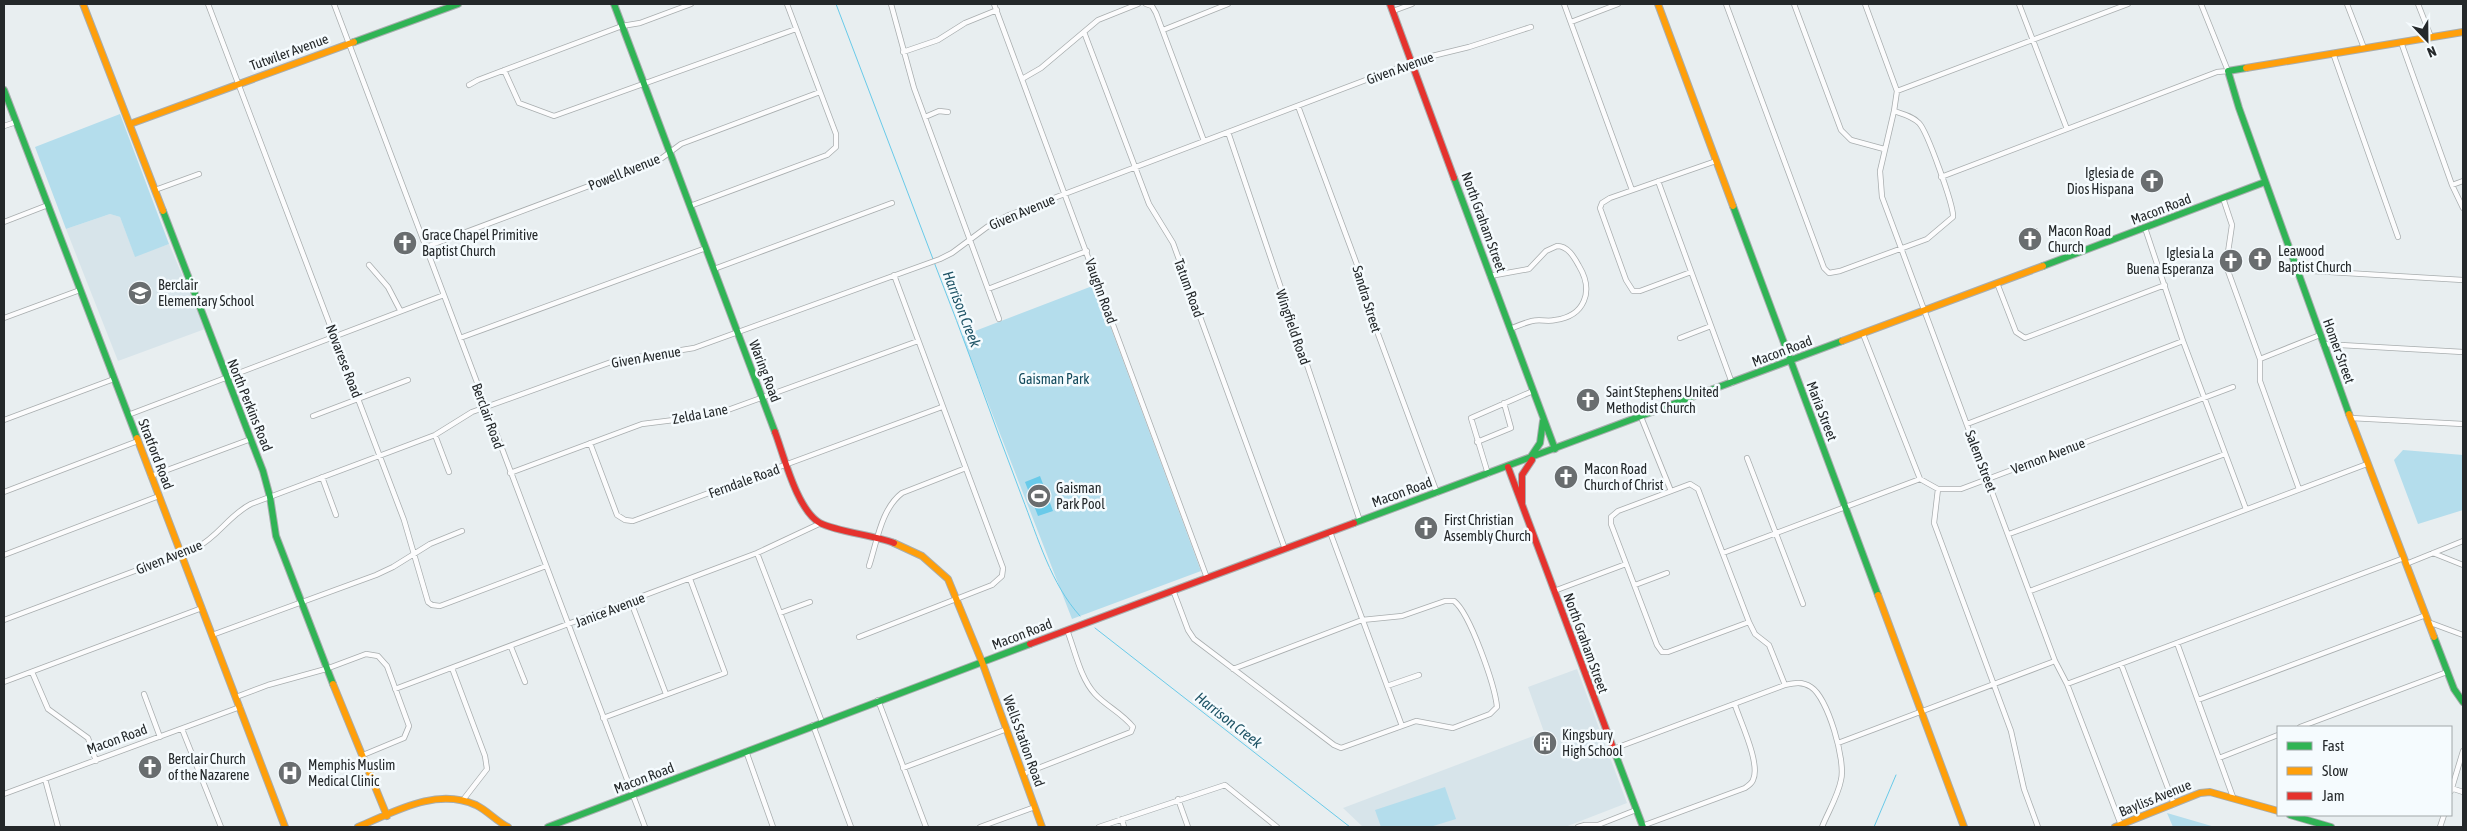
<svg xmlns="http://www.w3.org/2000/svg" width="2467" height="831" font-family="'Asap Condensed',sans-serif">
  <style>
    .built { fill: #d7e4ea }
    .green { fill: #b4ddec }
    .water { fill: #69cae9 }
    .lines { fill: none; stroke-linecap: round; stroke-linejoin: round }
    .stream { stroke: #69cae9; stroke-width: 1 }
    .street-casing { stroke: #a8adae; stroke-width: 6 }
    .fast-casing { stroke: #a8adae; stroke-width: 8 }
    .slow-casing { stroke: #a8adae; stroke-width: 8 }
    .jam-casing { stroke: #a8adae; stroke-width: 8 }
    .street { stroke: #fcfcfd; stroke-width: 4.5 }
    .fast { stroke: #30b455; stroke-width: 6 }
    .slow { stroke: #ff9f0a; stroke-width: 6 }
    .jam { stroke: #e5322d; stroke-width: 6 }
    .labels { text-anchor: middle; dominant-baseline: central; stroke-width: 5; stroke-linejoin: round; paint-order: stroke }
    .street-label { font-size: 14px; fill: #24282a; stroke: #f5fbfe }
    .poi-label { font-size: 14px; fill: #24282a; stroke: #f5fbfe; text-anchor: start }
    .park-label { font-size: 14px; fill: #144b5d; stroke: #f5fbfe }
    .water-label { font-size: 15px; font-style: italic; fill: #1e5365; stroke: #f5fbfe }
  </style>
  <rect width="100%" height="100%" fill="#e8eef0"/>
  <path class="built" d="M110,214L120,217L135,256L169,244L205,329L118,361L66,229Z
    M1577,669L1627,803L1565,827H1363L1343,808L1544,732L1528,687Z"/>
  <path class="green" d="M120,114L169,244L135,257L120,217L110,214L66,229L35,147Z
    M1095,285L1201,571L1072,619L962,336Z
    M2403,450L2463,455V510L2418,524L2394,460Z
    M1445,787L1456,819L1430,827H1381L1375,810Z
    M2167,813L2215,827H2173Z"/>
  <path class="water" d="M1040,476L1053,511L1038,516L1025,482Z"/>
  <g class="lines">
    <path class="stream" d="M836,4L933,259
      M934,262C965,340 992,419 1022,497C1038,538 1051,584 1080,616
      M1095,628L1350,827
      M1874,827L1896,775"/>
    <g class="street-casing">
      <path id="street" d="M208,4L404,520L428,602L432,605L440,606L546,566
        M334,4L645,827
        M891,4L914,88L999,319
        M994,4L1207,578
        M1146,4L1152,6L1156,13L1204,141
        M1564,4L1632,190
        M1726,4L1824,268L1829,273L1840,271L1927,239L1953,217C1954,206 1927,131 1919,123C1912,116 1903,114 1894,111
        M1794,4L1841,130L1851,140L1884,149
        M1865,4L1897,91L1894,111L1880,171L1882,197L2055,661L2067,684L2121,825
        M2019,4L2067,129
        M2347,4L2364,48
        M2418,4L2431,37
        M1393,11L1412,4
        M1571,22L1618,4
        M1163,30L1228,4
        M1084,32L1149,204L1173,243L1285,549
        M2401,42L2452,185L2463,208
        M903,52L938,40L965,23L997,10
        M2333,53L2398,237
        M504,70L519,103L554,116L796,29
        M1022,79L1041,68L1098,20L1138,4
        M469,85L478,80L622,26L640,23L691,4
        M1897,91L2128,4
        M1298,106L1359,270L1371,315L1437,493
        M925,117L939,111L948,112
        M4,126L16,122
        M1228,132L1360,521
        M1941,177L2217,72L2228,71L2201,4
        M1658,181L1732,383
        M2452,185L2463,181
        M155,190L199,174
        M2223,198L2232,225L2227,259L2228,271L2260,359V381L2299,489
        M690,206L827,155L836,147V134L787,4
        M4,222L48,205
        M2145,228L2183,341L2246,509
        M426,247L645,165L662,158L681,144L820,92
        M369,265L388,287L400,310
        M714,269L892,203
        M2296,270L2463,280
        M1691,272L1640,291H1633L1626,280L1600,208L1602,203L1610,198L1716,161
        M1490,276L1529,269L1546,251L1557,246C1568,246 1574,257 1579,266C1594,291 1585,316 1555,320C1548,322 1540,319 1532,321C1524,323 1517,326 1510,329
        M1997,283L2016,332L2025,338L2165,285
        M988,289L1087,251
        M4,318L80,290
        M1863,334L1920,479
        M460,338L706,248
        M1680,338L1711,326
        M2323,344L2463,352
        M2260,359L2320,335
        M128,415L444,295
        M313,416L408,380
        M1641,417L1671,491
        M2351,418L2463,424
        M4,420L114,379
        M1967,424L2183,341
        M435,435L449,472
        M1477,442L1511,428L1504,403
        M590,443L617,515L625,520L633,521L942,407
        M1747,458L1803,604
        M510,473L642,424L714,415L918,341
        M1488,474L1471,418L1533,391
        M151,476L251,439
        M322,477L336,515
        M1938,489L1934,523L2011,731L2024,789L2038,827
        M4,492L138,441
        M1330,532L1402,726
        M2009,534L2225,454
        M757,553L822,722
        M1723,553L1920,479L1938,489H1961L2233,387
        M2433,553L2463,565
        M4,555L159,496
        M2406,564L2463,541
        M869,566C877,542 881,509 902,493L966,468
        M1635,585L1667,573
        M1173,590L1188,630L1194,639L1334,745L1341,748L1416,721L1453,728L1490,714L1497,707C1495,686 1470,613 1454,601H1445L1402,616L1362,620L1233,669
        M1554,591L1626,564
        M2030,591L2367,464
        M631,602L666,694
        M780,613L810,602
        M4,620L196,548C218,537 229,515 251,504L435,435L472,412L614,361L694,348L940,259L952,253L987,227L1009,215L1424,58L1469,47L1531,27
        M1749,622L1668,652H1662L1657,645L1611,524V517L1618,511L1690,484L1698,489L1749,622L1755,634L1769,645L1785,685
        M2428,622L2463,635
        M212,635L376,575L393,567L430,544L462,531
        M859,637L992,585L1002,576L1003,568L894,275
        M2177,643L2233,797
        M511,647L525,682
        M2121,664L2174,804
        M452,668L485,756L487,769L463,800
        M32,672L48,709L88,738L96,761
        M4,682L202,608
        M2067,684L2404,558
        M1387,686L1419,675
        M395,689L757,553L821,523
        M144,694L160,737
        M236,697L268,685L326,669L366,654L378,656L387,666L409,726L404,738L363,755
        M878,700L926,827
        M2198,700L2426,615
        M603,718L725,673L690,579
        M813,725L851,827
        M2300,727L2447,672
        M182,729L221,827
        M1838,743L2055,661
        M1613,749L1785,685C1794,683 1802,681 1811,687C1828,698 1846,761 1841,780C1838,796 1828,812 1822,827
        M746,751L773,827
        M2219,758L2278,735
        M903,768L1007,729
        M1023,774L1131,732L1133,727C1122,713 1106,706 1095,694C1080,678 1075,650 1067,630
        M45,779L58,827
        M2451,788L2463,792
        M2451,791L2463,751
        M4,794L240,707
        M1178,799L1188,827
        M1122,819L1124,827
        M1642,826L1745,788C1748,786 1752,783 1753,780C1761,764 1740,721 1735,705
        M980,827L1035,807
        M1099,827L1225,785L1277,827
        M1578,827L1585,825H1598L1636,810
        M2440,827L2444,815"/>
    </g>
    <g class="fast-casing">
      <path id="fast" d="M614,4L775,432
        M354,42L458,4
        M2246,68L2228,71L2239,108L2349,414
        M4,90L137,438
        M1454,178L1555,449
        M1733,206L1878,595
        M163,211L263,471L270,497L276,536L333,684
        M2043,266L2265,182
        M1530,458L1540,443L1543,421
        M1354,523L1842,341
        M2434,637L2454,689L2463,702
        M1615,753L1643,827
        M2290,815L2331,827
        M548,827L1030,644"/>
    </g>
    <g class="slow-casing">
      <path id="slow" d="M83,4L163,211
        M1658,4L1733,206
        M2246,68L2463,32
        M130,124L354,42
        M1842,341L2043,266
        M2349,414L2434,637
        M137,438L285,827
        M894,543L922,556L948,579L982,662L1042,827
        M1878,595L1964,827
        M333,684L387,816
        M358,827C394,812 436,787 476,805C488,811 496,821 508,827
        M2115,827L2200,793L2210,792L2278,811"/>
    </g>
    <g class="jam-casing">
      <path id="jam" d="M1390,4L1454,178
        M775,432C784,456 797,510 820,523C838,532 873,535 894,543
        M1508,467L1615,753
        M1522,503V475L1532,460
        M1030,644L1354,523"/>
    </g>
    <use href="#street" class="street"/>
    <use href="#fast" class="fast"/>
    <use href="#slow" class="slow"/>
    <use href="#jam" class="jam"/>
  </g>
  <defs>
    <g id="church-disc" transform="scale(1.25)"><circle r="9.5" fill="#696d6f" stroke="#f5fbfe"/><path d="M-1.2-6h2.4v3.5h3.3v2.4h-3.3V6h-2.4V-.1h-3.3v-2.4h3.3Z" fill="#fff"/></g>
    <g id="school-disc" transform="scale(1.25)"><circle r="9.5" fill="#696d6f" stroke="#f5fbfe"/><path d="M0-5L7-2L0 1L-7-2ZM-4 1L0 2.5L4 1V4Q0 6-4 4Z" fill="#fff"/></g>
    <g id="stadium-disc" transform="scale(1.25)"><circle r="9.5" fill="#696d6f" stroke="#f5fbfe"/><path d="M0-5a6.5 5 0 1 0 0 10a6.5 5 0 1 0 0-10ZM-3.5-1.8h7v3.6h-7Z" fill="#fff"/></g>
    <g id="building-disc" transform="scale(1.25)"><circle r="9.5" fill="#696d6f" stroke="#f5fbfe"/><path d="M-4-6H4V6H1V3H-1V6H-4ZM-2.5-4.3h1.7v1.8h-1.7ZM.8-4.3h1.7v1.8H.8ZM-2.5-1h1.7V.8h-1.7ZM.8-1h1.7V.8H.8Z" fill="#fff"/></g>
    <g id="hospital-disc" transform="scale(1.25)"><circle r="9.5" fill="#696d6f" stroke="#f5fbfe"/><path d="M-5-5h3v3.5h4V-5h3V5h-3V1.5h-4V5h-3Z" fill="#fff"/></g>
  </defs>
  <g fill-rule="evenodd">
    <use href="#church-disc" x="2152" y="181"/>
    <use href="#church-disc" x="2030" y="239"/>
    <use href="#church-disc" x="405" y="243"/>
    <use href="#church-disc" x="2260" y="259"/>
    <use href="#church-disc" x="2231" y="261"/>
    <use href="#school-disc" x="140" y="293"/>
    <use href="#church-disc" x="1588" y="400"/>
    <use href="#church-disc" x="1566" y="477"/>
    <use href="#stadium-disc" x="1039" y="496"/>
    <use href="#church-disc" x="1426" y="528"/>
    <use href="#building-disc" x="1545" y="743"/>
    <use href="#church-disc" x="150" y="767"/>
    <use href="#hospital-disc" x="290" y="773"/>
  </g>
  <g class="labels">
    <g class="street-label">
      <text transform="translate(289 52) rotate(-20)">Tutwiler Avenue</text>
      <text transform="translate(1400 68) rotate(-20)">Given Avenue</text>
      <text transform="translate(624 172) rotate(-22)">Powell Avenue</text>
      <text transform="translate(2161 209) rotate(-21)">Macon Road</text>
      <text transform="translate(1022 212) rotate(-23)">Given Avenue</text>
      <text transform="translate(1484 222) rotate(70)">North Graham Street</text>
      <text transform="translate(1189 288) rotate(70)">Tatum Road</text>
      <text transform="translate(1101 291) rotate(70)">Vaughn Road</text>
      <text transform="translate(1367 299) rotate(73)">Sandra Street</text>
      <text transform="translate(1293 327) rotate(71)">Wingfield Road</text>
      <text transform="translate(1782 351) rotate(-21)">Macon Road</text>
      <text transform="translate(2339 351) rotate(70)">Homer Street</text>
      <text transform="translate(646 357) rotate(-10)">Given Avenue</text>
      <text transform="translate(344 361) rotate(69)">Novarese Road</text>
      <text transform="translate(765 371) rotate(69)">Waring Road</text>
      <text transform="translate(250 405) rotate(68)">North Perkins Road</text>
      <text transform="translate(1822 411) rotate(69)">Maria Street</text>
      <text transform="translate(700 414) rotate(-11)">Zelda Lane</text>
      <text transform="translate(488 416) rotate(70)">Berclair Road</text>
      <text transform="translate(156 454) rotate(69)">Stratford Road</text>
      <text transform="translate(2048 456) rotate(-21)">Vernon Avenue</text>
      <text transform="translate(1981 461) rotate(69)">Salem Street</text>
      <text transform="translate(744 481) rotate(-20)">Ferndale Road</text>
      <text transform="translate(1402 492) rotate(-20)">Macon Road</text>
      <text transform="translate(169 557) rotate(-22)">Given Avenue</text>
      <text transform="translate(610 610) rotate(-21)">Janice Avenue</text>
      <text transform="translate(1022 634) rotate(-21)">Macon Road</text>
      <text transform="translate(1586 643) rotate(70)">North Graham Street</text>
      <text transform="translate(117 739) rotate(-20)">Macon Road</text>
      <text transform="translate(1024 741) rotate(70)">Wells Station Road</text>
      <text transform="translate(644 778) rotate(-21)">Macon Road</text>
      <text transform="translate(2155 798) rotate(-22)">Bayliss Avenue</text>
    </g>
    <g class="poi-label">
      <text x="2134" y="173" text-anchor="end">Iglesia de<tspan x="2134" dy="16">Dios Hispana</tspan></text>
      <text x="2048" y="231">Macon Road<tspan x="2048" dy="16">Church</tspan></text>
      <text x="422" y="235">Grace Chapel Primitive<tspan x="422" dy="16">Baptist Church</tspan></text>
      <text x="2278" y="251">Leawood<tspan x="2278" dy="16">Baptist Church</tspan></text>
      <text x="2214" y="253" text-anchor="end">Iglesia La<tspan x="2214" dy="16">Buena Esperanza</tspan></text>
      <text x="158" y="285">Berclair<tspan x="158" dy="16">Elementary School</tspan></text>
      <text x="1606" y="392">Saint Stephens United<tspan x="1606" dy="16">Methodist Church</tspan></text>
      <text x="1584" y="469">Macon Road<tspan x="1584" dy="16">Church of Christ</tspan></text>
      <text x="1056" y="488">Gaisman<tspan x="1056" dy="16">Park Pool</tspan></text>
      <text x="1444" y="520">First Christian<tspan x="1444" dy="16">Assembly Church</tspan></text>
      <text x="1562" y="735">Kingsbury<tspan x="1562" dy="16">High School</tspan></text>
      <text x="168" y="759">Berclair Church<tspan x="168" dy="16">of the Nazarene</tspan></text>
      <text x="308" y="765">Memphis Muslim<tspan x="308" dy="16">Medical Clinic</tspan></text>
    </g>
    <g class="park-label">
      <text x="1054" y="379">Gaisman Park</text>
    </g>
    <g class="water-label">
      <text transform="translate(962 309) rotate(69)">Harrison Creek</text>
      <text transform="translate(1229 720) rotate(38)">Harrison Creek</text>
    </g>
  </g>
  <rect width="2467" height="831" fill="none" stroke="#24282a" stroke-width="10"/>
  <rect x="2277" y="726" width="175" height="90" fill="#f5fbfe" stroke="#a1a7a9"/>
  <rect x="2287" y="742" width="25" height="8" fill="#30b455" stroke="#a1a7a9"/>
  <text x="2322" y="751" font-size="15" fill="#24282a">Fast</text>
  <rect x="2287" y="767" width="25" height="8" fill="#ff9f0a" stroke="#a1a7a9"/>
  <text x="2322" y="776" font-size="15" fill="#24282a">Slow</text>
  <rect x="2287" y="792" width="25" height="8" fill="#e5322d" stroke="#a1a7a9"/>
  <text x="2322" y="801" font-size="15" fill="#24282a">Jam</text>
  <g transform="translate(2427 40) rotate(158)" stroke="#f5fbfe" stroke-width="4" paint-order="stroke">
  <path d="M0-4L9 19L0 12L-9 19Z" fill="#24282a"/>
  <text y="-8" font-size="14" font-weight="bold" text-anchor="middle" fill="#24282a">N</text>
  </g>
</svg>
